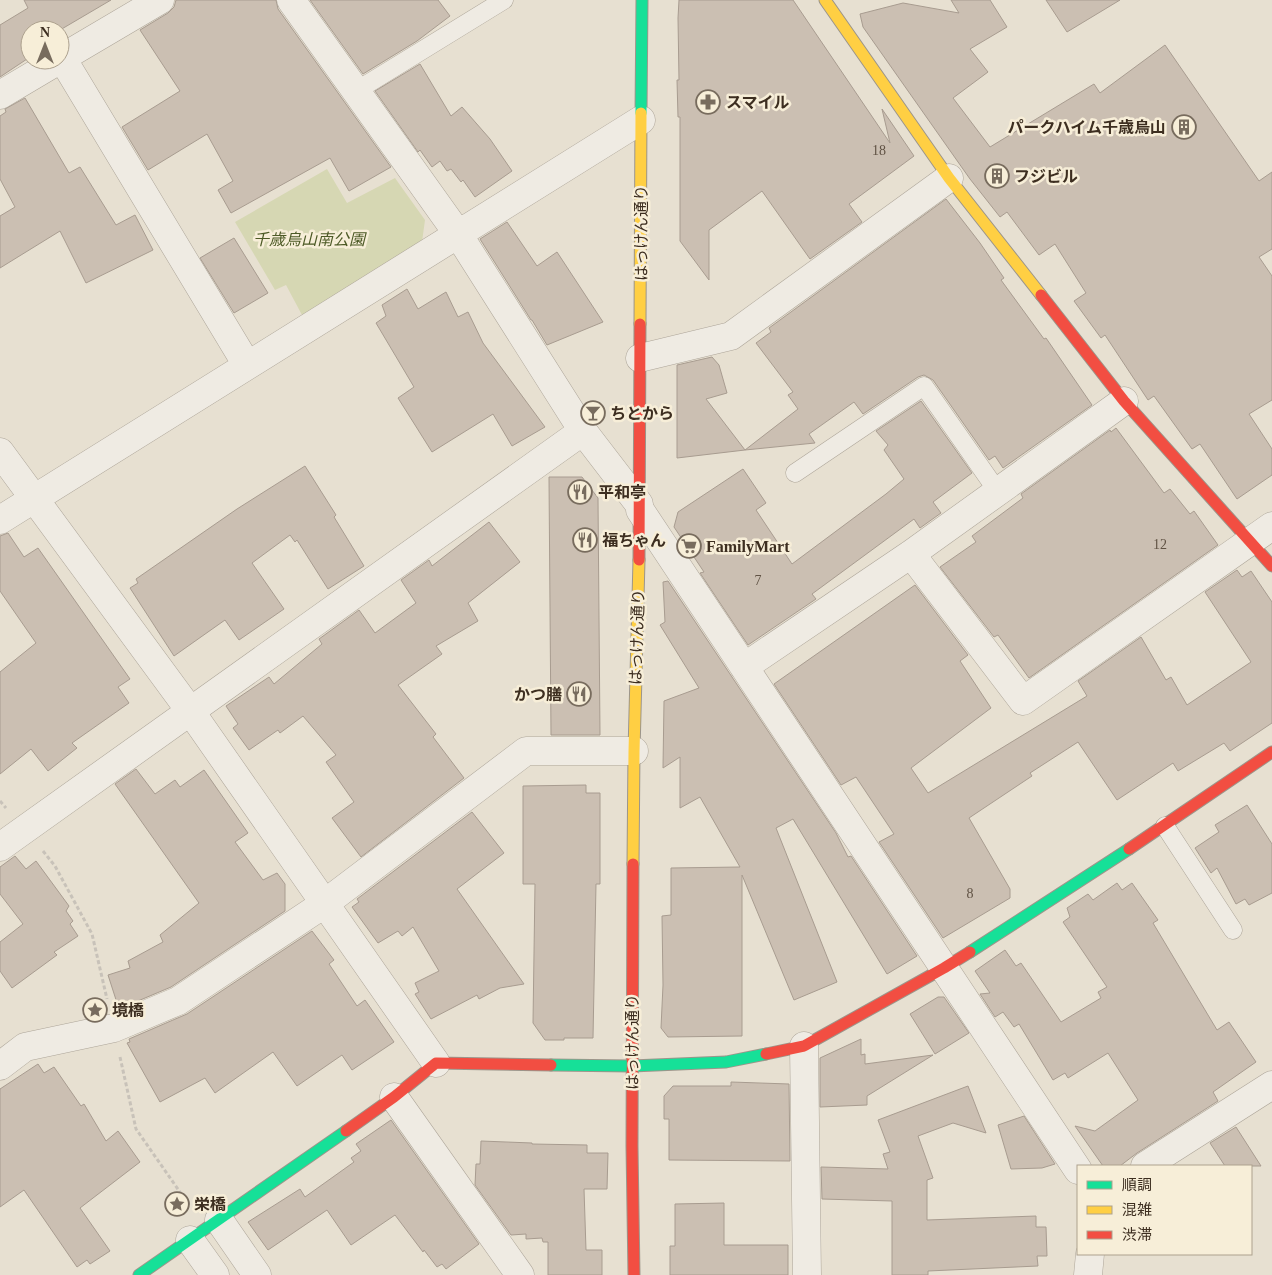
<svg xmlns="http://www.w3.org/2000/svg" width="1272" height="1275" font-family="'Times New Roman','Noto Sans JP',serif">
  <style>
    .green { fill: #d6d7b3 }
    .building { fill: #cbbfb2; stroke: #a89c90 }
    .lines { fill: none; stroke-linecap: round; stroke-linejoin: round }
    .lane-casing { stroke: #ada599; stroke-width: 19 }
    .street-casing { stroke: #ada599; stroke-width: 29 }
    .fast-casing { stroke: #9c958a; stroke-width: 13 }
    .slow-casing { stroke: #9c958a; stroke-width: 13 }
    .jam-casing { stroke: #9c958a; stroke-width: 13 }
    .path { stroke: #c8c2b9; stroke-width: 3; stroke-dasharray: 4 2.5; stroke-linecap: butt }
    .lane { stroke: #efebe3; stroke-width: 18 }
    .street { stroke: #efebe3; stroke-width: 28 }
    .fast { stroke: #16e098; stroke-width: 11 }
    .slow { stroke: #ffcf43; stroke-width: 11 }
    .jam { stroke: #f24e42; stroke-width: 11 }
    .labels { text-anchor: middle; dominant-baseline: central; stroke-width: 5; stroke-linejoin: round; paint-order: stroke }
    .number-label { font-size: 14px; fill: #605244 }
    .poi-label { font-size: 16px; font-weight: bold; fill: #3d2e20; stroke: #f7eed8; text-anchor: start }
    .street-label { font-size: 16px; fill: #3d2e20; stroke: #f7eed8 }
    .park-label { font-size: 16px; font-style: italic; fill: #4d5a26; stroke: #f7eed8 }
  </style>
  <rect width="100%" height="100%" fill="#e7e0d1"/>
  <path class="green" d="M327,169L347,203L395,178L425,220L422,242L302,315L286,285L275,290L235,222Z"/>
  <path class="building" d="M24,0H111L60,30H30V57L0,77V25L28,8Z
    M176,0H276L278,9L391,167L349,191L330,158L231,213L218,190L233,181L207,134L148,170L122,127L180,91L140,30L168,13L174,7Z
    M310,0H438L450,16L417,41L363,74Z
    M679,0H793L890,143L882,109L914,156L849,204L862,222L810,259L762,191L709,230V280L680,241V117H678L677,80H679L678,18Z
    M951,0H990L1007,27L970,49L988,72L953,98L990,147L1094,84L1100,93L1165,45L1259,181L1272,172V249L1259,257L1272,276V400L1249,414L1272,449V475L1237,499L1200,444L1192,449L1154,396L1148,400L1105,335L1101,338L1074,301L1086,293L1055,244L1039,255L1007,212L1000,217L970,179L863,27L860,14L903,3L959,13Z
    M1046,0H1120L1067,32Z
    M420,64L451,116L462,107L490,139L512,171L475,197L463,180L461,182L451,169L447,171L440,161L432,167L420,150L418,152L375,91Z
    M25,98L69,173L80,167L116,225L135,215L153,250L86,283L60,231L0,268V216L15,207L0,179V116L6,112L5,109Z
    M946,199L980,243L1004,278L1001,280L1044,339L1046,338L1092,405L1003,468L995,456L989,460L933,380L924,375L918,377L863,414L854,402L809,434L815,443L745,450L798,409L788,395L793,392L756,343L771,332L769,328Z
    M507,222L537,266L557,252L603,322L547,345L532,320H531L480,239Z
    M234,238L268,293L234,313L200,258Z
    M407,289L418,309L446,292L458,317L468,312L483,343L545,427L512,446L493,414L432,452L398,398L414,387L376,323L386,316L382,305Z
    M712,357L719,365L727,393L706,399L745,450L677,458V365Z
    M921,401L972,473L933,502L941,513L920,528L914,519L812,594L816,599L748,645L700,573L704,572L674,527L678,512L743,469L766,503L756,510L792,564L886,494L904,479L884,450L888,445L876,431Z
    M1116,428L1164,493L1170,489L1190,514L1194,511L1218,545L1029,678L998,635L994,637L940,567L976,542L972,536L1023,498L1021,494L1110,430L1111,432Z
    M305,466L336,515L334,517L364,566L328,589L297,540L295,542L290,535L252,563L284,609L239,640L225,620L174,656L130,588L138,583L136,579L237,509Z
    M549,477H582L598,498L600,735H551Z
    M489,522L520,562L468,603L478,621L436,646L442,654L398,685L436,734L433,737L464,778L361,857L332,818L354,802L326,762L336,755L303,716L280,733L278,730L249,750L233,728L238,724L226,706L269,677L274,684L322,644L319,639L359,610L375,633L416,603L401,580L429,560L432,566Z
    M8,533L24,557L38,548L130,679L118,687L129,703L72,743L77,748L48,771L31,749L0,774V672L36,643L0,591V536Z
    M1237,570L1242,577L1251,571L1272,602V723L1230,751L1224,743L1178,771L1173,763L1117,800L1078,742L1030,773L1032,776L969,818L1010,889V898L943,938L879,842L894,834L856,777L841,785L774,684L915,585L968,655L960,661L991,708L911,768L928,793L1087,696L1078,681L1141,637L1166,680L1171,677L1187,705L1251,662L1205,592Z
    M668,581L836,833L848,857L851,856L917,956L887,974L793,819L776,828L837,982L794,1000L742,875V1036L668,1037L661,1028L663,985L662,916L671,915V868L740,867L700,797L680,808V757L663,768L664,701L699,688L660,625L665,622L663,582Z
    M136,769L155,794L175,780L180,787L204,770L248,833L235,842L263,880L277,873L285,884V911L171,987L119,1009L108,975L130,968L128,961L163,942L160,935L199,903L115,784Z
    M586,785V793H600V884H596L593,1038H564V1040H545L533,1023L535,884H523V786Z
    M1247,805L1272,844V893L1249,905L1245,899L1236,904L1217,868L1211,873L1195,848L1219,832L1215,825Z
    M472,812L504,853L457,889L524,984L500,988L479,999L477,995L431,1019L415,994L419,992L415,983L439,971L413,927L402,936L398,931L378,943L352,907L359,902L357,899Z
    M15,856L26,869L36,861L69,906L66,911L73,921L70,924L78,936L54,952L57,955L12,988L0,971V942L23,924L0,894V867Z
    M1117,883L1122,890L1132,883L1158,920L1153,923L1217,1030L1229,1022L1256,1062L1213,1092L1218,1101L1137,1153L1120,1166H1103L1075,1126L1095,1131L1138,1100L1108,1053L1068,1078L1065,1073L1053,1080L1019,1024L1014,1027L1003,1012L995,1017L980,994L990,993L975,971L1005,950L1016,966L1021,963L1061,1022L1101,998L1098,992L1107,987L1063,922L1070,917L1067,908L1088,894L1093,900Z
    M312,931L334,960L329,964L357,1006L365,1000L394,1042L352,1070L342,1055L297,1086L273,1052L215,1093L205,1078L160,1102L127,1043L130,1042L129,1039L187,1014Z
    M938,997H944L969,1033L935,1054L910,1014Z
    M861,1039V1055L865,1054V1064L933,1055L867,1096V1105L820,1107V1058Z
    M38,1064L44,1073L54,1067L81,1106L84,1104L106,1141L118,1131L140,1162L80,1208L110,1251L90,1264L87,1260L77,1267L24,1190L0,1207V1089Z
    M731,1082L789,1084L790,1161L669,1160V1119H664V1096L673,1086H731Z
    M968,1086L986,1133L953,1123L918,1136L933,1178L927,1180V1220L1036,1216V1227H1046L1047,1256H1037L1038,1266L928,1271V1275H892V1201L822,1199L821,1167L888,1169L883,1154L890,1152L878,1120Z
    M1024,1116L1055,1164L1042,1168L1011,1169L998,1125Z
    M391,1120L479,1244L446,1269L442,1264L437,1267L424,1250L423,1252L395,1215L351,1245L327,1210L268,1250L248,1222L300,1189L305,1197L354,1162L351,1158L361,1151L356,1144Z
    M1236,1127L1261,1166H1225L1210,1143Z
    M481,1141L532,1143V1144L587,1145V1153H608L607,1189H584L586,1250H602V1275H548V1242H543L542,1238L526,1239V1234L511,1235L475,1185L476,1164H480Z
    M724,1203V1245H788V1275H670V1246H675V1204Z"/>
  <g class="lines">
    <g class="lane-casing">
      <path id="lane" d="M356,91L504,0
        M795,473L924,386L998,492
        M1165,826L1233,930"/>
    </g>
    <g class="street-casing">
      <path id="street" d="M291,0L458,234L583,431
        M62,58L247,365
        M60,59L160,0
        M0,95L59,60
        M640,358L731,336L949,178
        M0,452L191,712L436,1063
        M640,510L1078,1170
        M0,520L641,120
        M911,554L1023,701L1272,526
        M744,667L911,554L1124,401
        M0,847L583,431L639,504
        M804,1046L807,1275
        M0,1066L25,1047L114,1028L178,1001L324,904L526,751H634
        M394,1097L520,1275
        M1145,1166L1272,1085
        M219,1220L257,1275
        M190,1240L215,1275
        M1088,1275L1090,1254"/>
    </g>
    <g class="fast-casing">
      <path id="fast" d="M641,113L642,0
        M970,952L1129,849
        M551,1065L632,1066L726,1062L766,1054
        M139,1275L346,1131"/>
    </g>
    <g class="slow-casing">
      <path id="slow" d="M825,0L949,178L1041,295
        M640,324L641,113
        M633,864L634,751L639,560"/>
    </g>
    <g class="jam-casing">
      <path id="jam" d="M1041,295L1124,401L1272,566
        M639,560L640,324
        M1129,849L1272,752
        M633,864L632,1146L634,1275
        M766,1054L804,1046L944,968L970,952
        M346,1131L394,1097L436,1063L551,1065"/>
    </g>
    <path class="path" d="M0,801L6,808
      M43,851L55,866L92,934L107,999
      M120,1057L136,1129L189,1205"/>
    <use href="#lane" class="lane"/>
    <use href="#street" class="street"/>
    <use href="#fast" class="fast"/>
    <use href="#slow" class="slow"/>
    <use href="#jam" class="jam"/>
  </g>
  <defs>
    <g id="pharmacy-ring" transform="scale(1.25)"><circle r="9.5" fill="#f7eed8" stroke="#786c5e" stroke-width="1.5"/><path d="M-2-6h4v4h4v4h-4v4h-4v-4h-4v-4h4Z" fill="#786c5e"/></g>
    <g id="building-ring" transform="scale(1.25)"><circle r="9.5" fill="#f7eed8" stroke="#786c5e" stroke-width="1.5"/><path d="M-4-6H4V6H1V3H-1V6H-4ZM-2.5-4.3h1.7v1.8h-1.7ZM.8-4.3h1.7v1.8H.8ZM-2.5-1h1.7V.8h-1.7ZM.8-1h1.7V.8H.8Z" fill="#786c5e"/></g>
    <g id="bar-ring" transform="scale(1.25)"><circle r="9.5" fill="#f7eed8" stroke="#786c5e" stroke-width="1.5"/><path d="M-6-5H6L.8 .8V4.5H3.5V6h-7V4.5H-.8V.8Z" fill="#786c5e"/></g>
    <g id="restaurant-ring" transform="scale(1.25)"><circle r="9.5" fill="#f7eed8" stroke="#786c5e" stroke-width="1.5"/><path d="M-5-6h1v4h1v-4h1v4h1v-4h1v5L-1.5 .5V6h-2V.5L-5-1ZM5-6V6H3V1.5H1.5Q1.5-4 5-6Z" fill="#786c5e"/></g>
    <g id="supermarket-ring" transform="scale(1.25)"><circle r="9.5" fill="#f7eed8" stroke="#786c5e" stroke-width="1.5"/><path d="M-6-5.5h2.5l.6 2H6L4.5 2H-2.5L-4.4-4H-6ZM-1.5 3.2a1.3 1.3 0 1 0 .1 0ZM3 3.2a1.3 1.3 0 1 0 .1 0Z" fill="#786c5e"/></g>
    <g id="sight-ring" transform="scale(1.25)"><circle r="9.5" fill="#f7eed8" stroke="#786c5e" stroke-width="1.5"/><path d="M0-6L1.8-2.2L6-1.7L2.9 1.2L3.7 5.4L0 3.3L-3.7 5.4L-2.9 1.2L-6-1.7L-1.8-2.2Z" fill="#786c5e"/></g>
  </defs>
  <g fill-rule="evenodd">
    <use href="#pharmacy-ring" x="708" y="102"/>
    <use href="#building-ring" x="1184" y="127"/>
    <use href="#building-ring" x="997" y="176"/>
    <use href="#bar-ring" x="593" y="413"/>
    <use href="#restaurant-ring" x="580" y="492"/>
    <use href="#restaurant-ring" x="585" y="540"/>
    <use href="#supermarket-ring" x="689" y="546"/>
    <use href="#restaurant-ring" x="579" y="694"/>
    <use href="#sight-ring" x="95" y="1010"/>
    <use href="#sight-ring" x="177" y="1204"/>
  </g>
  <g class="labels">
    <g class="number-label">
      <text x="879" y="150">18</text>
      <text x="1160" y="544">12</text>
      <text x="758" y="580">7</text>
      <text x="970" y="893">8</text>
    </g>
    <g class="poi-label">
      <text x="726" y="102">スマイル</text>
      <text x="1166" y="127" text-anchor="end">パークハイム千歳烏山</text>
      <text x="1014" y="176">フジビル</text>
      <text x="610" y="413">ちとから</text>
      <text x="598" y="492">平和亭</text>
      <text x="602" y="540">福ちゃん</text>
      <text x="706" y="546">FamilyMart</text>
      <text x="562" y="694" text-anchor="end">かつ膳</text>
      <text x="112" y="1010">境橋</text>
      <text x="194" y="1204">栄橋</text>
    </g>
    <g class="street-label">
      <text transform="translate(641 233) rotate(-90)">はっけん通り</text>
      <text transform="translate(637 637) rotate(-88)">はっけん通り</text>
      <text transform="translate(632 1042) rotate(-90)">はっけん通り</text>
    </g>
    <g class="park-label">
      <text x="309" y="239">千歳烏山南公園</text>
    </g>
  </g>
  <rect x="1077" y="1165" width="175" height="90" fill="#f7eed8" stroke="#ada18e"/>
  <rect x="1087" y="1181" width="25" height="8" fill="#16e098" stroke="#ada18e"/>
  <text x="1122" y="1190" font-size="15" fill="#3d2e20">順調</text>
  <rect x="1087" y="1206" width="25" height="8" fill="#ffcf43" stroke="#ada18e"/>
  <text x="1122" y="1215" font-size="15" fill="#3d2e20">混雑</text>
  <rect x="1087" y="1231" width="25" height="8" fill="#f24e42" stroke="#ada18e"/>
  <text x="1122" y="1240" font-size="15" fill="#3d2e20">渋滞</text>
  <g transform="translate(45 45)"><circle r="24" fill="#f7eed8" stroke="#ada18e"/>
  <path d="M0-4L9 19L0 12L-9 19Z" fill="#786c5e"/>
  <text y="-8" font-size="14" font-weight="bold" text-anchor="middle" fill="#3d2e20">N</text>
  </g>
</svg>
